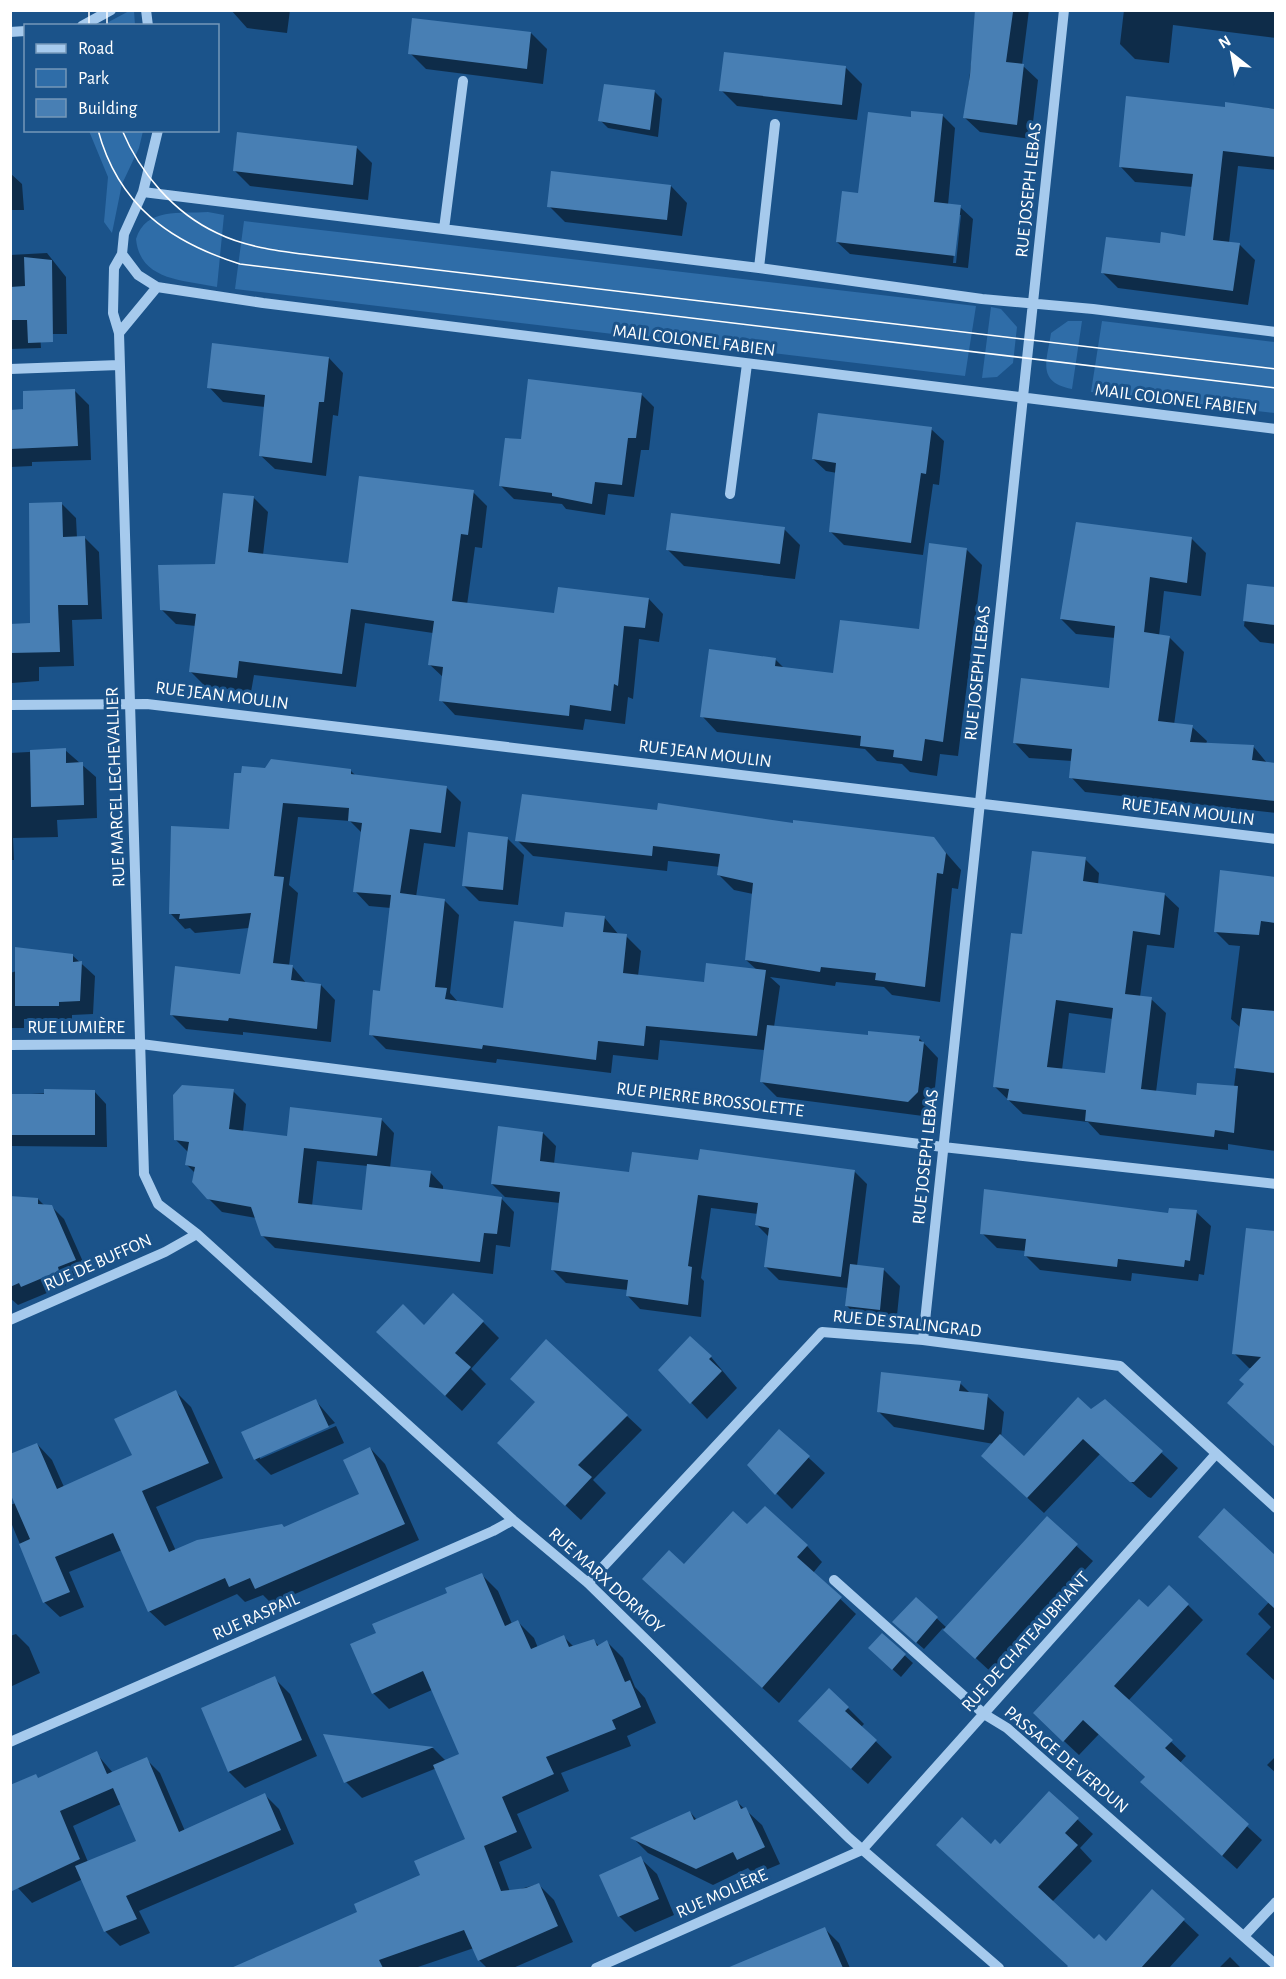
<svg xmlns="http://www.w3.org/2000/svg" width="1286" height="1979" font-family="'Alegreya Sans',sans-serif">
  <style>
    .green { fill: #2f6da8 }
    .shadow { fill: #0007; fill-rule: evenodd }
    .building { fill: #487fb4; fill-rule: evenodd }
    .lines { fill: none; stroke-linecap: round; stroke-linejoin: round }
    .minor { stroke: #a6caed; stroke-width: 10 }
    .tram { stroke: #fff; stroke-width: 1.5 }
    .labels { text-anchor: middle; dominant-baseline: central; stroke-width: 6; stroke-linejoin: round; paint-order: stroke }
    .street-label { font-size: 18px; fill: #fff; stroke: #1b538a }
  </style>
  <rect width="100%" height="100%" fill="#1b538a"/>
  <path class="green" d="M129,11H134L135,25H103Z
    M89,131H143L139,148L122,184L112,233L104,222L108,177Z
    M208,212L224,215L217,287C184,280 140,281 136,239C146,207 180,214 208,212Z
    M244,221L976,306L965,376L235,289Z
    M991,307L1001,309L1017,327L1013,363L997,377L982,378Z
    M1068,321H1082L1072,389C1036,382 1047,361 1051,333Z
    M1102,321L1275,342V413L1091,392Z"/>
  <path class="shadow" d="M231,10H290L287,33L247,28Z
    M977,10H1029L1022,65L1038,80L1031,139L980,132L965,118Z
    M1124,10H1276V38L1173,25L1169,63L1135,59L1120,44Z
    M531,33L547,49L543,84L426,69L410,53Z
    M846,68L862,84L857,120L737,106L721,90Z
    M654,91L662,99L658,137L608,128L600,120Z
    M1226,104L1276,109V170L1238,166L1229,243L1240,245L1255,260L1248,305L1118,288L1103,273L1162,245L1186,238L1193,187L1135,182L1120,166L1226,108Z
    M943,116L955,128L948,205L960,207L973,219L968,268L850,254L837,242L860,195L912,119ZM958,215H961L956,263H953Z
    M356,147L372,163L368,200L250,186L234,170Z
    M10,173L22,184L24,210H10Z
    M671,186L687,203L682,236L565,222L549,206Z
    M47,253L66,277L67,334H40L41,348L10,349V255Z
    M329,358L343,373L338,416L333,415L326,476L275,469L260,455L265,407L223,402L209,387Z
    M75,391L89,405L91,460L32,462V466L10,467V411H25Z
    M641,394L654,407L649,450H641L634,497L608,494L605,515L566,509L562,504L514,499L501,486L522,441Z
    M931,429L944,441L939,485L933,484L923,555L844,545L831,532L837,473L826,471L813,459Z
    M473,492L487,506L482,548L475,547L467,605L555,615L649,599L663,614L659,642L639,639L633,699L628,697L625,724L585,719L583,730L455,715L441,700L444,678L429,664L433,633L365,623L356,687L254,675L251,692L205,686L190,671L196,626L176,624L161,609L216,565L253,497L268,512L263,555L349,565Z
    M61,503L76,518L77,538L84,537L99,552L102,619L72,620L74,666L39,667V681L12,683L10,685V625H32Z
    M784,529L800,545L795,579L684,566L668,550Z
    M1191,538L1206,553L1201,596L1164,591L1159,636L1169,637L1184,652L1174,725L1192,727L1207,741L1206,744L1253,746L1267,763L1276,764V813L1085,792L1071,777L1072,761L1029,758L1015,743L1110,690L1115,638L1076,634L1061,619Z
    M966,549L982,565L958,756L940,754L937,776L910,772L902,764L877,761L865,749L717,732L702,716L775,659L785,669L835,675L920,631Z
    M1249,585L1276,589V644L1260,642L1244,626Z
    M65,750L96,777L97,818L57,820L58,837L13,838L14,860H10V753Z
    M351,771L356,776L446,787L461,802L455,847L424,843L416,897L445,901L459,915L450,993L459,1003L505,1010L565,929L604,917L619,935L626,936L641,951L638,976L705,984L757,970L746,960L753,894L734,890L718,874L720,867L668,861L667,871L533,856L517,840L794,824L933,838L961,870L958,889L952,888L940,1002L892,995L884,987L836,982L835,986L770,977L780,986L774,1027L869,1037L919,1038L938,1058L933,1107L923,1116L777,1097L762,1082L765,1050L660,1040L658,1060L613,1055L611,1073L497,1059L496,1063L386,1049L371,1034L381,992L391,908L369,906L355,891L362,833L350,821L298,817L289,885L298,893L289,966H292L307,984L321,985L335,1000L331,1042L243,1032V1035L186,1029L172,1015L241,976L249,928L195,933L190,928L185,929L171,914L231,830L235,774Z
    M508,839L524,855L518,905L479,901L463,885Z
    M1085,859L1099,873L1098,885L1164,894L1179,908L1174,948L1147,945L1140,997L1151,999L1166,1013L1156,1092L1197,1097L1234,1087L1241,1028L1231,1019L1240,946L1229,945L1215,931L1222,872L1276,879V1151L1228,1144V1150L1100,1135L1088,1122L1023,1114L995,1087L1023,935ZM1069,1013L1113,1019L1106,1075L1062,1070Z
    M72,955L95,976L93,1014L72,1015V1019H24V1028H10V973Z
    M94,1091L106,1104L107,1147L10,1146V1095Z
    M233,1091L246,1104L243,1132L288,1138L381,1119L394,1133L390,1168L430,1172L443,1186V1191L501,1198L514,1212L510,1247L496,1245L493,1274L275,1248L262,1235L256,1218L222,1212L208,1198L195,1173L187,1165L189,1153L175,1139ZM317,1161L368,1166L363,1212L312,1206Z
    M543,1133L556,1146L554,1164L631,1173L700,1162L854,1171L867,1184L857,1266L884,1270L900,1286L896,1325L862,1321L846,1305L848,1288L779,1280L766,1267L769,1237L757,1225L758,1214L711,1208L701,1278L704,1281L701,1317L640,1309L627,1295L628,1290L566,1283L553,1270L560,1203L505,1197L492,1184Z
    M10,1198L38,1199L45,1206H51L64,1219L88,1273L69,1280L71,1283L18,1305L10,1298Z
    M1196,1212L1211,1226L1204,1275L1199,1274L1198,1281L1132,1273L1131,1281L1040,1270L1026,1256V1251L997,1248L982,1233Z
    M1247,1230L1276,1233V1371L1249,1368L1234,1353Z
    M483,1322L499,1338L471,1369L486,1384L462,1411L394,1348L424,1327Z
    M711,1357L737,1388L707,1419L660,1370Z
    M1260,1370L1276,1384V1447L1229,1403Z
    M960,1383L971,1394L987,1396L1004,1412L1001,1437L1024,1458L1105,1401L1178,1468L1151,1498L1148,1497L1100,1454L1044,1513L999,1472L994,1444L894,1427L878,1411Z
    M176,1392L191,1407L223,1478L156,1507L176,1551L285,1528L361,1495L370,1448L385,1464L419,1540L272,1604L263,1595L245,1602L237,1594L165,1626L149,1611L122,1550L69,1572L84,1607L60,1617L44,1602L10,1520V1505L16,1503L37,1444L52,1460L64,1487L134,1456Z
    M316,1401L335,1423L260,1456V1459L336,1426L344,1443L271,1475L255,1459Z
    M627,1416L642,1430L593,1480L606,1493L581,1520L514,1457Z
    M780,1431L825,1473L792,1509L776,1493Z
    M1224,1510L1276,1557V1682L1246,1654L1271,1627L1258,1614L1269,1602Z
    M1047,1519L1093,1561L992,1673L943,1628L924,1649L902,1630L916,1599L947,1628Z
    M747,1526L807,1546L822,1562L813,1573L856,1614L779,1703L660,1595L684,1566Z
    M482,1575L498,1591L512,1624L518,1622L534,1638L538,1648L564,1637L574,1647L594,1641L599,1646L607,1642L623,1658L635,1687L645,1698L656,1723L627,1736L631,1746L561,1773L569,1791L517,1814L532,1848L499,1862L510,1892L538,1884L554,1900L573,1942L513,1968H487L479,1960L474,1948L415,1968H262L282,1959L423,1876L467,1840L437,1768L362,1798L346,1782L325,1736L433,1748L446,1761L461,1755L432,1690L389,1709L373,1693L377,1633Z
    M1188,1605L1203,1620L1128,1701L1186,1756L1179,1764L1262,1840L1237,1869L1157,1797L1142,1782L1146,1778L1099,1734L1079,1755L1050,1728Z
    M16,1634L29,1647L40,1673L10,1687V1636Z
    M882,1635L913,1663L901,1677L877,1655Z
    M274,1678L290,1694L317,1756L245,1788L229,1772Z
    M848,1708L864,1724L861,1727L892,1757L868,1784L816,1737Z
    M96,1753L113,1773L146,1759L160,1773L185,1831L265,1795L279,1809L294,1844L139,1911L150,1933L120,1946L106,1932L83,1879L32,1903L18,1888L14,1879L39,1779ZM121,1804L138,1842L88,1862L73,1826Z
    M1276,1756V1773L1267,1765Z
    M1049,1793L1093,1834L1080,1848L1092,1861L1052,1902L1094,1941L1106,1943L1152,1891L1199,1935L1169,1968H1072L953,1860L991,1846H1000Z
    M736,1801L762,1825L780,1864L754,1875L748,1868L713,1885L648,1853L633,1838L690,1812L697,1820Z
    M640,1858L657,1874L674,1915L635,1932L619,1916Z
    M824,1928L839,1943L850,1968H730Z
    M1230,1957L1241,1968H1219Z"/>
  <path class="building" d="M975,10L1013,12L1006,62L1024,64L1017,125L963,118L970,75Z
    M412,18L531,32L527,69L408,54Z
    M724,52L846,66L842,105L719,91Z
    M604,84L655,90L650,130L598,121Z
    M1126,96L1225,107V102L1275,109V157L1223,151L1213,240L1240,243L1233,291L1101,273L1106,237L1160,243L1161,232L1185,236L1193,174L1119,167Z
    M911,111L943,114L934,202L961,205L955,256L836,242L842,191L858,193L868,112L911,117Z
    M237,132L357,146L353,185L233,171Z
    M551,171L671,185L667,220L547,207Z
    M24,257L52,260L53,342L28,343L27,320H10V287L25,286Z
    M212,343L329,357L324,402H319L312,463L259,456L265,395L207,388Z
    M528,379L642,393L636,438H628L622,485L595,482L592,504L552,496V493L499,486L505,438L521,439Z
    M75,389L78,446L10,449V410L23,409V391Z
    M818,413L932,427L926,474L921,473L911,543L829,532L836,463L812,459Z
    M359,476L474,490L468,535L461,534L452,601L554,613L558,587L649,598L645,628L624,626L618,686L614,684L611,711L570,705L569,716L439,701L443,667L428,665L434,621L351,609L342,674L239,661L237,678L189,672L196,614L160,610L158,565L215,564L223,493L254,496L248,552L348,563Z
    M62,502L63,537L85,536L88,605H58L60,652L10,653V624L30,623L29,503Z
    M671,513L785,527L780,564L666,550Z
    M1076,522L1192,537L1187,583L1150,577L1144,632L1170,636L1158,721L1193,725L1190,742L1254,745L1252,760L1275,763V801L1069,778L1072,749L1013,743L1021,678L1109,688L1115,626L1060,619Z
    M929,543L967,548L943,742L925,739L922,761L893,757L894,750L860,746L861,736L700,717L709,649L776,658L775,666L833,673L840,620L919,629Z
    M1247,584L1275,587V625L1243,621Z
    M66,748V763L83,762L84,805L31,807L30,750Z
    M271,759L351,769V774L447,786L441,833L410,829L400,893L445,899L435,987L447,988L445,999L503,1008L514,921L563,927L565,912L605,916L603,932L627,934L623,973L704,982L706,963L766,970L757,1036L646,1026L644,1046L598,1041L596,1060L483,1045L482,1049L369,1035L373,990L380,991L391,895L353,892L362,823L348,821L349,808L283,803L274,876L284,877L273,963L293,965L291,980L321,984L317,1029L229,1018L228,1021L170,1015L175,966L240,974L251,913L179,919L180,914H169L171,826L229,829L234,773H241L242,766L265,768Z
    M522,794L657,810L658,803L793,823V820L934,837L946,853L943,874L937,873L925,987L875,980L876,973L821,967L820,972L745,960L753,883L717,875L720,854L653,846L652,856L515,841Z
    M468,832L508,837L503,890L462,886Z
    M1032,851L1086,857L1083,881L1165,893L1160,935L1133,931L1125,994L1152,997L1141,1089L1196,1095L1197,1083L1238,1086L1234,1133L1215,1130L1214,1137L1085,1121L1086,1110L1007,1100L1009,1089L993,1087L1011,933L1022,934ZM1056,1000L1113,1008L1105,1073L1047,1067Z
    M1220,870L1275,877V923L1261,921L1259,935L1214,932Z
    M15,947L73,954V962L82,961L80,1001L59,1002V1006H15Z
    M1242,1008L1275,1011V1073L1234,1068Z
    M767,1025L868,1035V1031L920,1036L919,1041L924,1042L918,1092L908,1102L760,1082Z
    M182,1085L234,1089L229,1129L287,1136L290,1107L382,1118L377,1156L304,1148L298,1203L362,1210L367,1164L431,1171L429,1187L502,1197L497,1234L484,1233L480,1262L261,1236L251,1207L207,1199L192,1182L195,1167L185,1165L189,1142L174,1140L173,1095Z
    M44,1089L95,1090V1135H10V1094H44Z
    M498,1126L543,1132L540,1161L629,1172L632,1152L698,1160L700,1149L855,1170L841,1277L764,1267L769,1228L755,1225L758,1203L698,1195L688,1266L692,1267L688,1305L626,1296L628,1280L551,1270L560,1192L491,1184Z
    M984,1189L1168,1213L1169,1208L1197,1210L1190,1261L1185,1260L1184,1267L1118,1259L1117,1267L1024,1256L1026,1239L980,1234Z
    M10,1196L38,1198V1204L52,1205L76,1260L58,1267L59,1271L21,1287L19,1283L10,1287Z
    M1246,1228L1275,1231V1447L1227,1403L1244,1384L1239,1380L1261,1357L1232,1354Z
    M850,1264L884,1268L880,1310L845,1306Z
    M453,1293L484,1321L455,1353L471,1367L445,1396L376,1332L403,1304L424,1325Z
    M690,1336L712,1356L709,1359L722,1371L690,1404L658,1370Z
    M546,1339L628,1415L578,1465L592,1477L565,1506L497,1443L535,1402L510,1379Z
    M881,1372L961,1381L959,1391L988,1394L984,1430L877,1412Z
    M176,1390L209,1463L142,1491L169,1552L197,1540L282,1524L284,1527L359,1494L343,1460L370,1447L405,1524L255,1589L250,1578L229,1587L225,1578L148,1612L113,1533L55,1557L70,1592L43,1603L19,1544L30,1539L10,1493V1454L37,1443L57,1489L132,1455L114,1419Z
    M1078,1397L1091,1409L1105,1399L1163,1451L1134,1482H1130L1083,1439L1027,1498L981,1456L1000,1434L1024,1456Z
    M316,1399L329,1427L254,1460L241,1432Z
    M779,1429L810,1456L775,1495L747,1465Z
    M765,1506L808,1545L797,1557L842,1597L762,1688L642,1579L669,1550L684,1564L733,1511L747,1524Z
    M1224,1508L1275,1555V1609L1198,1537Z
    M1047,1516L1078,1544L975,1659L943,1630Z
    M482,1573L505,1626L518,1620L531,1649L564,1635L569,1647L594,1639L597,1646L607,1640L625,1682L630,1680L641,1707L612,1720L616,1729L546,1757L554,1774L502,1797L517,1832L484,1846L501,1891L526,1888L539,1883L558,1926L478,1961L464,1930L379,1960L383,1968H231L357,1912L354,1904L420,1875L414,1861L465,1839L433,1765L459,1754L423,1671L372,1694L350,1644L376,1633L372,1624L447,1593L445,1588Z
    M1169,1585L1189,1604L1114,1686L1173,1740L1165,1748L1249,1824L1222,1856L1140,1782L1145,1777L1083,1720L1063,1742L1033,1713L1139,1599L1148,1607Z
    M916,1597L938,1617L916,1643L892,1622Z
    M882,1633L906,1654L892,1670L868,1648Z
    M275,1676L302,1740L228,1772L201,1708Z
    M829,1688L849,1707L845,1711L877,1740L851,1769L798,1721Z
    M323,1734L434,1747L344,1783Z
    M97,1751L107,1774L147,1757L179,1832L265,1793L281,1830L126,1896L137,1919L104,1932L75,1866L136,1841L113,1788L60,1811L80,1859L10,1892V1785L36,1774L38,1778Z
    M1049,1791L1079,1818L1065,1833L1078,1845L1038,1887L1094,1939L1099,1934L1106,1941L1152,1889L1185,1919L1141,1968H1066L1068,1966L936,1845L962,1817L991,1844L995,1839L1000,1844Z
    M737,1800L741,1809L746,1807L765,1847L737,1860L733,1852L696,1869L630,1838L690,1811L694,1820Z
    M641,1856L659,1899L618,1917L599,1875Z
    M825,1927L843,1968H727Z"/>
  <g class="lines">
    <path class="minor" d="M146,10L148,26
      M82,26L111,10
      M10,32L26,31
      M158,130L143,192L124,234L122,254L114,268L113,313L119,333L144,1174L158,1204L197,1234L513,1520L588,1583L849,1838L999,1968
      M143,192L759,268L982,299L1093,309L1276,332
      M444,229L463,81
      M122,254L138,275L157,287L263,303L1276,429
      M759,268L775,124
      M119,333L157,287
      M10,369L119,365
      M730,494L747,364
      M10,705L147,704L1276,839
      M10,1045L141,1044L943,1147L1276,1184
      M10,1320L165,1252L197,1234
      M923,1340L1064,10
      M834,1580L984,1714L1007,1728L1276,1965
      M588,1583L822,1332L923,1340L1120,1366L1276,1508
      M10,1742L493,1531L513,1520
      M1244,1936L1276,1902
      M596,1968L862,1850L1215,1455"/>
    <path class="tram" d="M89,10V26
      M107,10V26
      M98,130C118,205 170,242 240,264L1276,388
      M122,130C140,173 174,213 217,233C245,247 279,251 310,255L1276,369"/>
  </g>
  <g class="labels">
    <g class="street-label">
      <text transform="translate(1029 190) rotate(-84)">RUE JOSEPH LEBAS</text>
      <text transform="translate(694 341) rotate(7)">MAIL COLONEL FABIEN</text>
      <text transform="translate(1176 400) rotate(7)">MAIL COLONEL FABIEN</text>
      <text transform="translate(978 673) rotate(-84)">RUE JOSEPH LEBAS</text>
      <text transform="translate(222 696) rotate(7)">RUE JEAN MOULIN</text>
      <text transform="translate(705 754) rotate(7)">RUE JEAN MOULIN</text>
      <text transform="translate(116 787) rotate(-92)">RUE MARCEL LECHEVALLIER</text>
      <text transform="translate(1188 812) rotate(7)">RUE JEAN MOULIN</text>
      <text x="76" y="1028">RUE LUMIÈRE</text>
      <text transform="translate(710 1100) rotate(7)">RUE PIERRE BROSSOLETTE</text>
      <text transform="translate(926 1157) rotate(-84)">RUE JOSEPH LEBAS</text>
      <text transform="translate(98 1263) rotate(-24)">RUE DE BUFFON</text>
      <text transform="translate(907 1324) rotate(6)">RUE DE STALINGRAD</text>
      <text transform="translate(606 1581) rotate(42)">RUE MARX DORMOY</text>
      <text transform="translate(256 1617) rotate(-24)">RUE RASPAIL</text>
      <text transform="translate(1026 1642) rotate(-48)">RUE DE CHATEAUBRIANT</text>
      <text transform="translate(1066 1760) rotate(40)">PASSAGE DE VERDUN</text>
      <text transform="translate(722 1894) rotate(-24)">RUE MOLIÈRE</text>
    </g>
  </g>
  <rect width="1286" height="1979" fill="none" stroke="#ffffff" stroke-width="24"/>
  <rect x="24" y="24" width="195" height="108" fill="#1b538a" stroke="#7698b9" stroke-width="1.5"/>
  <rect x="36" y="44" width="30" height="9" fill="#a6caed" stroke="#7698b9" stroke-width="1.5"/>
  <text x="78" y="54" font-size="18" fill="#ffffff">Road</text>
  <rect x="36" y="69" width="30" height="18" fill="#2f6da8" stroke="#7698b9" stroke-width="1.5"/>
  <text x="78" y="84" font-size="18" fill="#ffffff">Park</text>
  <rect x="36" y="99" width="30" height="18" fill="#487fb4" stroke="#7698b9" stroke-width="1.5"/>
  <text x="78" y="114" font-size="18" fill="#ffffff">Building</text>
  <g transform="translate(1232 54) rotate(329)" stroke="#1b538a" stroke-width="4.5" paint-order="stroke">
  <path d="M0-4.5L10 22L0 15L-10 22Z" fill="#ffffff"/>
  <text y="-9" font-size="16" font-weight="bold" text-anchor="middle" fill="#ffffff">N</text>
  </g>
</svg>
